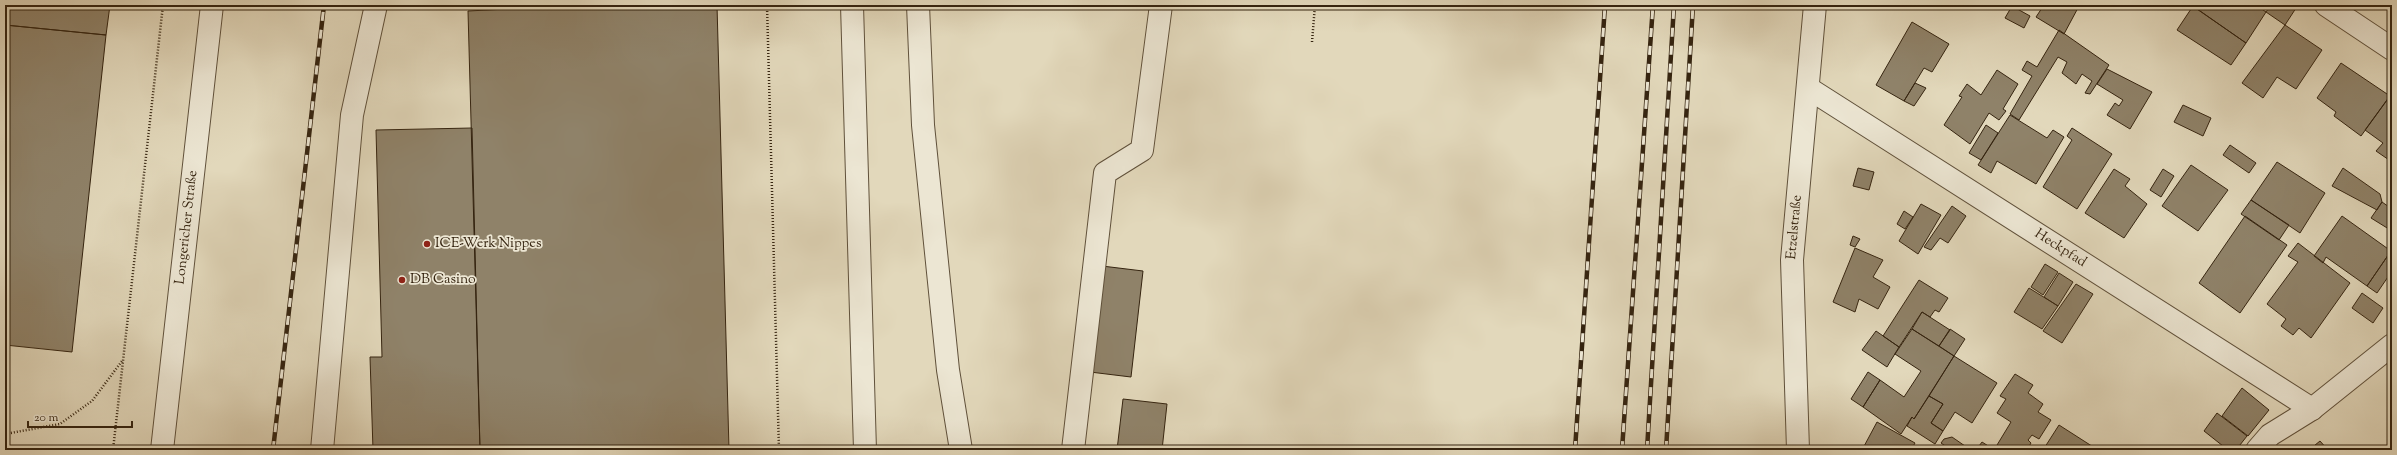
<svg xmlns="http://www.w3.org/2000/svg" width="2397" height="455" font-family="'Sorts Mill Goudy',serif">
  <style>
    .building { fill: #8f8269; stroke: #352410 }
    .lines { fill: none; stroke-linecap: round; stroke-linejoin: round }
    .minor-casing { stroke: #60513b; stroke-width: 24 }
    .path { stroke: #352410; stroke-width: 2.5; stroke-dasharray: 1 2; stroke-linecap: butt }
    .minor { stroke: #ece6d3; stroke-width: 22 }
    .rail-casing { stroke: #352410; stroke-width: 4.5 }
    .rail { stroke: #ece6d3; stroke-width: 3; stroke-dasharray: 9; stroke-linecap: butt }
    .poi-dot { fill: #8f2418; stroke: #ece6d3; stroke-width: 1.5 }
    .labels { text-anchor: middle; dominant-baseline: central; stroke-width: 3.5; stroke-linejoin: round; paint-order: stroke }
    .street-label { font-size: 14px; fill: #352410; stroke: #ece6d3 }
    .poi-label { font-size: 14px; fill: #352410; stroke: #ece6d3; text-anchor: start }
  </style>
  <rect width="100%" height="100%" fill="#e2d8bb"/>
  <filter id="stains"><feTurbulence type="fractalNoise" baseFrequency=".005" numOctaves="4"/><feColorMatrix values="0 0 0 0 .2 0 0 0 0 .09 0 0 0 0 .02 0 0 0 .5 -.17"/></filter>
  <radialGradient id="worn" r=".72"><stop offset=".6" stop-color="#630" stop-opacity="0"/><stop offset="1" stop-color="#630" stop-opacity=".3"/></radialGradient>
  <path class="building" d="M5,5H110L106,35L5,25Z
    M717,5L729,450H480L468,11L566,6Z
    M2044,5H2077L2079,6L2064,34L2036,17Z
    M2195,5H2256L2266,12L2246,43L2194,7Z
    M2271,5H2298L2285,25L2266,12Z
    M2012,6L2030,16L2024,28L2005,18Z
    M2193,6L2246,43L2231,65L2177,30Z
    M1912,22L1949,44L1932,72L1924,68L1904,101L1876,85Z
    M5,25L106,35L72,352L5,345Z
    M2285,25L2322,50L2296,89L2277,77L2263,98L2242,83Z
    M2059,30L2109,65L2090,94L2085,93L2092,81L2082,74L2076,84L2062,73L2067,62L2058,57L2019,120L2010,114L2032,76L2022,70L2027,61L2037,67Z
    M2341,63L2390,96L2361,136L2334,116L2336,112L2317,98Z
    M2107,69L2152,92L2130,129L2107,115L2115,103L2119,106L2123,100L2097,84Z
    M1997,70L2018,84L2003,109L2006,111L1999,120L1989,113L1970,144L1944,125L1962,97L1959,96L1967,84L1981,95Z
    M1915,83L1926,88L1914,106L1904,101Z
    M2392,93V162L2376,151L2383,143L2365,130Z
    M2183,105L2211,118L2203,136L2174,122Z
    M2010,115L2047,138L2053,130L2064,137L2036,184L1997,161L1991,173L1978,165Z
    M1986,125L1998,133L1981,160L1969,153Z
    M472,128L480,450H373L370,357H382L376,130Z
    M2072,128L2112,154L2077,209L2043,187L2072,140L2067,136Z
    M2230,145L2256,163L2249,173L2223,155Z
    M2277,162L2325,193L2300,233L2251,200Z
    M2191,165L2228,190L2198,231L2162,206Z
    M1858,168L1874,172L1869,190L1853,186Z
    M2343,168L2380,194L2382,202L2377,210L2332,186Z
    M2114,169L2130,179L2125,186L2147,204L2124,238L2085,213Z
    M2163,169L2174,176L2161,197L2150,190Z
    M2251,200L2289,225L2279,240L2241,214Z
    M2382,202L2392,209V231L2371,218Z
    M1921,204L1941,215L1918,254L1899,241Z
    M1952,206L1966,216L1948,243L1940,238L1931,250L1924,247Z
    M1904,211L1913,217L1905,229L1897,224Z
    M2245,216L2287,245L2240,313L2199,283Z
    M2342,216L2391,251L2367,286L2326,257L2323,263L2314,256Z
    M1853,236L1860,239L1855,247L1850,245Z
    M2298,243L2350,283L2311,338L2299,328L2293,335L2281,326L2286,319L2267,304L2298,262L2288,256Z
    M1855,248L1883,260L1873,277L1890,287L1878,309L1859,299L1855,312L1833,302Z
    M2391,251L2392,271L2377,293L2367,286Z
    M2045,264L2058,272L2043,295L2031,287Z
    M1102,266L1143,271L1131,377L1090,372Z
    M2059,273L2073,282L2058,306L2044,297Z
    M1919,280L1948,298L1939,312L1935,310L1930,317L1922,312L1899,347L1883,336Z
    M2076,284L2093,294L2062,343L2043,331Z
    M2029,288L2058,306L2042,329L2014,312Z
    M2362,293L2383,308L2373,323L2352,308Z
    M1922,312L1950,330L1939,346L1912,329Z
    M1912,329L1954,356L1914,419L1912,417L1901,434L1863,407L1880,380L1904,397L1921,371L1895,354Z
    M1950,329L1965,339L1954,356L1939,346Z
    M1876,331L1899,347L1887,367L1862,350Z
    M1954,356L1997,383L1972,423L1955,412L1943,431L1931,423L1943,404L1929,396Z
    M1868,372L1880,380L1863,407L1851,399Z
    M2015,374L2033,385L2028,393L2043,404L2038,412L2051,420L2039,439L2032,435L2028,440L2031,443L2027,450H1994L2011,422L1997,413L2006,399L2000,396Z
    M2242,388L2269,410L2248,436L2222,416Z
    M1929,396L1943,404L1931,423L1943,431L1935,444L1907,426L1912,417L1914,419Z
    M1123,399L1167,404L1162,450H1117Z
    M2217,413L2247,436L2236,450H2228L2204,431Z
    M1877,422L1915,443L1911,450H1862Z
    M2059,425L2098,450H2043Z
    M1952,437L1965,446L1962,450H1951L1941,443L1944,439Z
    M2320,441L2328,450H2309Z
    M1982,442L1993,449L1994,450H1976Z"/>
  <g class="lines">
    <g class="minor-casing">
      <g id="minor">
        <path d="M852,5L865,450"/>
        <path d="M918,5L923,125L948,370L961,450"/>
        <path d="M2326,5L2392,49"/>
        <path id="s1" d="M1808,88L2312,409"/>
        <path id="s2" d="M162,450L212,5"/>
        <path d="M322,450L352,115L376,5"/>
        <path d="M1073,450L1105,173L1142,150L1161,5"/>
        <path id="s3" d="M1798,450L1792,260L1815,5"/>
        <path d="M2257,450L2270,435L2312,409L2392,345"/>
      </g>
    </g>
    <path class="path" d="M767,5L779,450
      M807,5V6
      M1312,42L1315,5
      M5,434L60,424L92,401L122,361
      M113,450L163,5"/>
    <use href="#minor" class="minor"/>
    <g class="rail-casing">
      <path id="rail" d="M273,450L324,5
        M1575,450L1605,5
        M1622,450L1653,5
        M1647,450L1674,5
        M1666,450L1693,5"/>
    </g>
    <use href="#rail" class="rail"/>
  </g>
  <g class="poi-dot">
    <circle cx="427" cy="244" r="4"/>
    <circle cx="402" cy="280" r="4"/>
  </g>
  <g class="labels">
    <g class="street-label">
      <text stroke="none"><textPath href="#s3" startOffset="223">Etzelstraße</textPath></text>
      <text stroke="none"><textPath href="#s2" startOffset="224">Longericher Straße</textPath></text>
      <text stroke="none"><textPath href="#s1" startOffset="299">Heckpfad</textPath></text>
    </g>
    <g class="poi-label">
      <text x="435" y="244">ICE-Werk Nippes</text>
      <text x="410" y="280">DB Casino</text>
    </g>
  </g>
  <rect width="2397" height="455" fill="none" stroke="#e2d8bb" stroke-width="20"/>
  <rect x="6" y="6" width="2385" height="443" fill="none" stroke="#352410" stroke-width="2"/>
  <rect x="10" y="10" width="2377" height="435" fill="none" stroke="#352410"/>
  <path d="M28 421v6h104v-6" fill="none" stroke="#352410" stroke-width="2"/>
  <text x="34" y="421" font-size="12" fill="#352410" stroke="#ece6d3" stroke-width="3" paint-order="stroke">20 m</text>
  <rect width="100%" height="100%" filter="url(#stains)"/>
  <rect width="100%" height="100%" fill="url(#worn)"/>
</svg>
